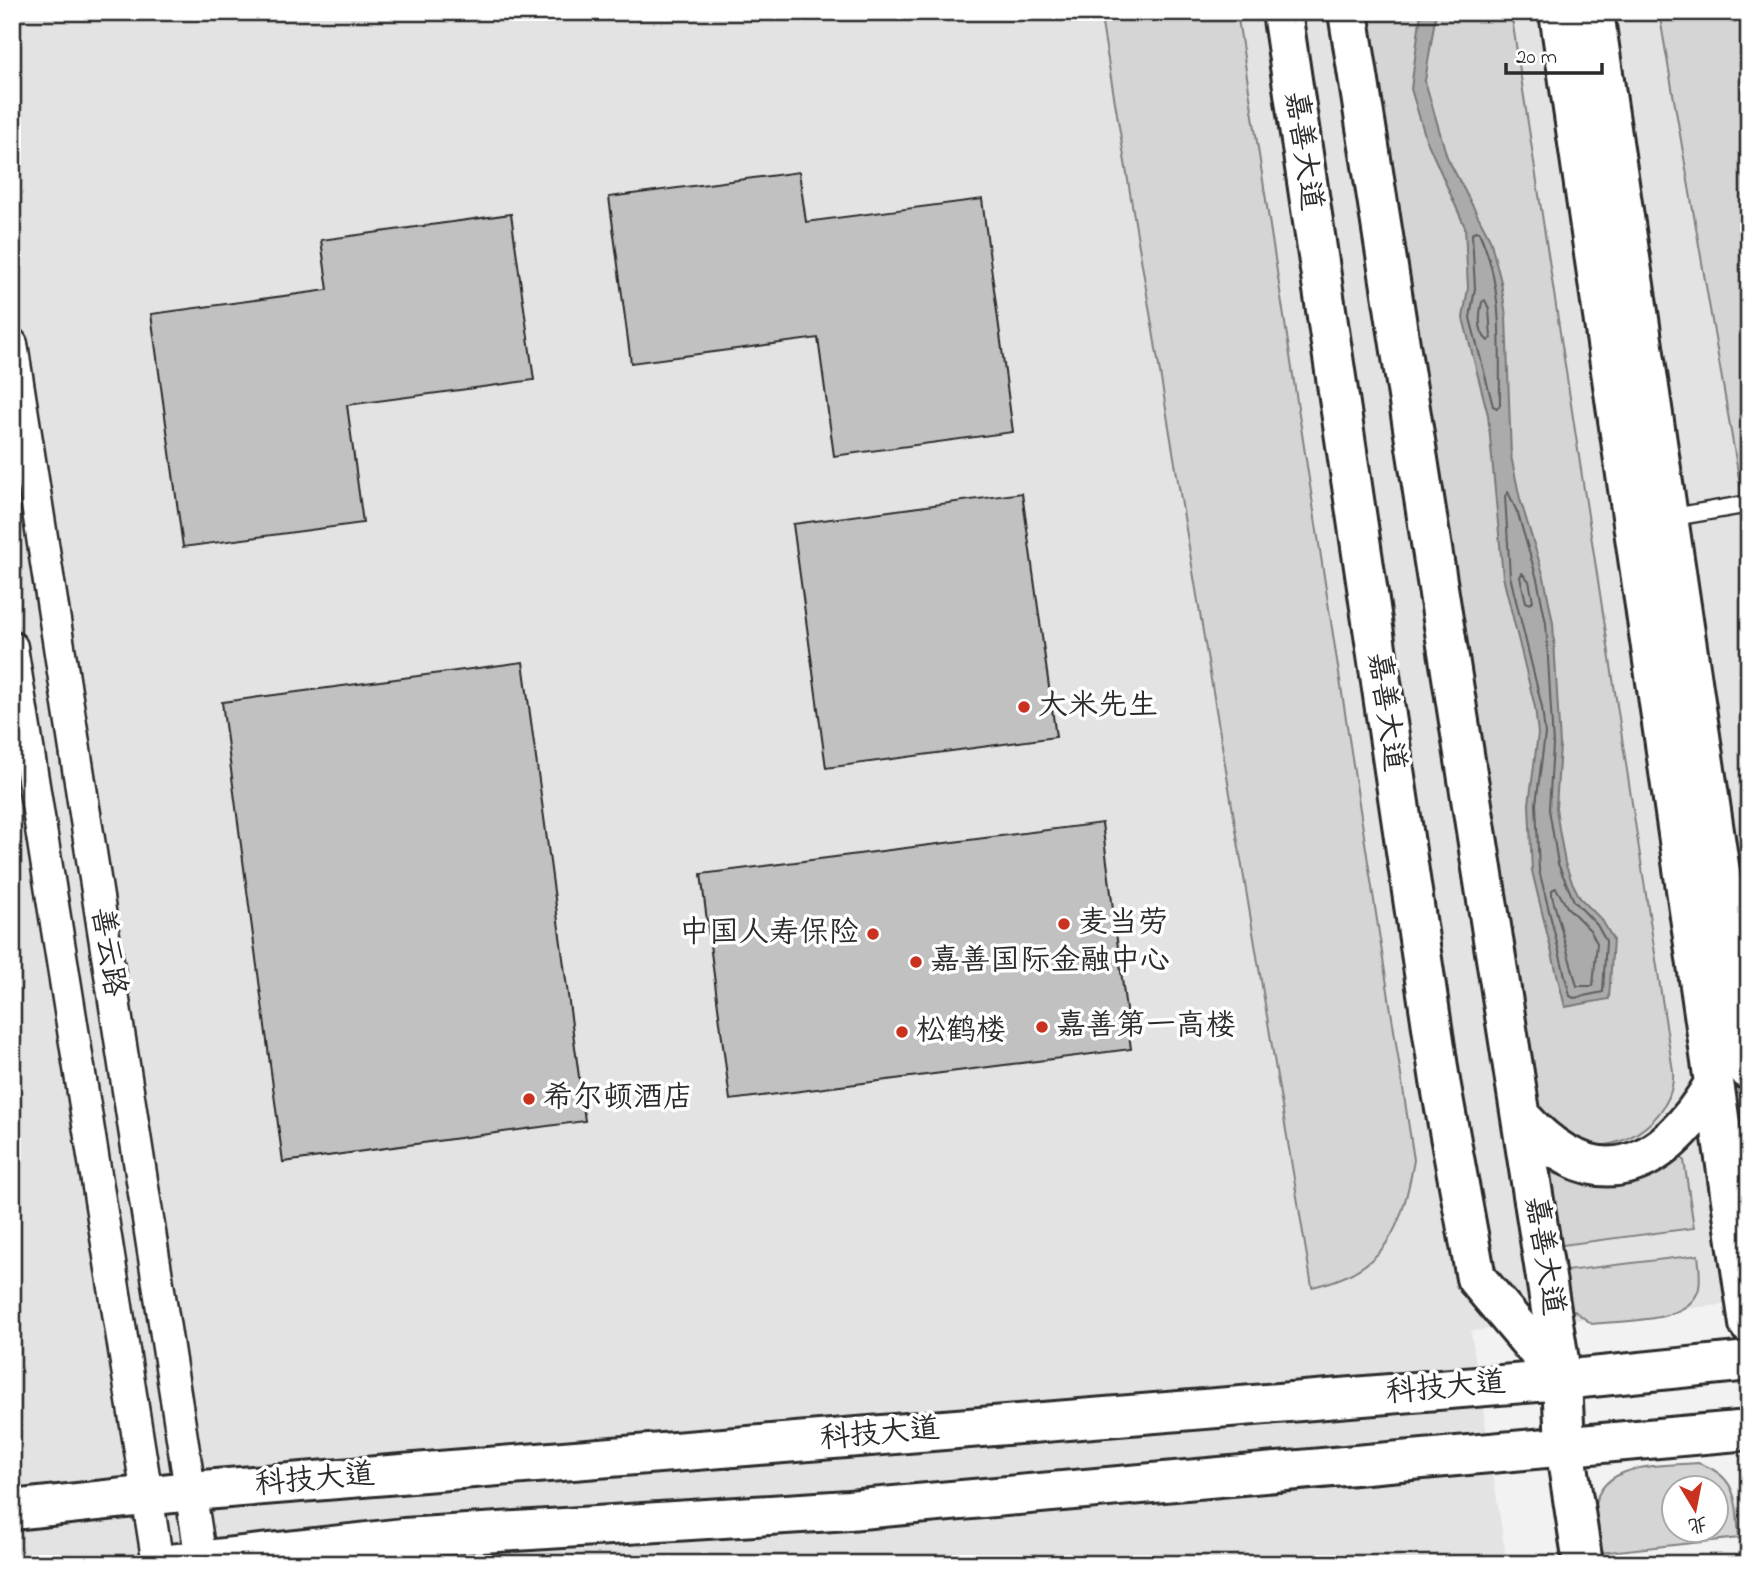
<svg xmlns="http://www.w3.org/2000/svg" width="1761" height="1576" font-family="'Indie Flower','LXGW WenKai TC',sans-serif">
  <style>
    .built { fill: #e3e3e3 }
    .green { fill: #d5d5d5; stroke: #808080; stroke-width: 2; fill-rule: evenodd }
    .water { fill: #ababab; stroke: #787878; stroke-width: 2 }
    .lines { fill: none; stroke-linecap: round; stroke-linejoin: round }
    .shore { stroke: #5e5e5e; stroke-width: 2 }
    .building { fill: #c1c1c1; stroke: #2b2b2b; stroke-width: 2 }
    .lane-casing { stroke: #2b2b2b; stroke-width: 21 }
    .street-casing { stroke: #2b2b2b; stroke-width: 35 }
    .secondary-casing { stroke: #2b2b2b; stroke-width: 44 }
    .primary-casing { stroke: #2b2b2b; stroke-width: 44 }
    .lane { stroke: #fff; stroke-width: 16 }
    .street { stroke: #fff; stroke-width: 30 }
    .secondary { stroke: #fff; stroke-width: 38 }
    .primary { stroke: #fff; stroke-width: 38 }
    .poi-dot { fill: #c8321e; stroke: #fff; stroke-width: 2.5 }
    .labels { text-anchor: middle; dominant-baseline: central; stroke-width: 7; stroke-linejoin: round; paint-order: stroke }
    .street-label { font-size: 30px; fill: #2b2b2b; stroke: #fff }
    .poi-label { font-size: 30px; fill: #2b2b2b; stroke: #fff; text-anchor: start }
  </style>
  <rect width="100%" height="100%" fill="#f2f2f2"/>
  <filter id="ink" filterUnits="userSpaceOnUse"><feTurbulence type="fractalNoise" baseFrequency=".0143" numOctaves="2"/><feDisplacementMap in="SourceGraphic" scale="14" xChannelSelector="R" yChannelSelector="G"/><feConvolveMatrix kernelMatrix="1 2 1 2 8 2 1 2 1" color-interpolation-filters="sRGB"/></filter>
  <g filter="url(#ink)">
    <path class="built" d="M12,12H1749V1302L1471,1331L1507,1564H12Z"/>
    <path class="green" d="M1100,12H1237L1414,1160C1402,1229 1386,1271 1312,1287Z
      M1365,12H1511L1673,1071C1677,1120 1611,1164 1566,1138C1555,1132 1546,1121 1537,1113Z
      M1659,12H1749V550L1740,484Z
      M1680,1157L1684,1160L1694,1228L1555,1246L1547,1172C1585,1179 1606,1198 1647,1176C1658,1170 1667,1159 1680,1157Z
      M1698,1255C1699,1265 1701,1277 1699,1288C1691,1324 1622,1320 1592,1324L1565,1304L1557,1272Z
      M1698,1463C1738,1476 1736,1501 1739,1538L1599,1553C1597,1541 1594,1528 1594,1515C1595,1461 1659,1466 1698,1463ZM1674,1488H1716V1530H1674Z"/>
    <path class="water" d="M1421,12H1436L1425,81L1447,157L1490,239L1501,282L1506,316L1511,456L1520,499L1544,577L1553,623L1560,745L1556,808L1559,829L1565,863L1572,882L1580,898L1602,920L1613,939L1609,999L1565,1007L1532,871L1529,804L1538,734L1535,707L1503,577L1488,415L1463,318L1468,288L1465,227L1426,139L1411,89Z"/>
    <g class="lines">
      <path class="shore" d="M1475,231L1479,232C1504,286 1499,348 1500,405L1497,408L1493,406L1470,318L1475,288L1472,234Z
        M1485,300L1489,309L1491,338L1488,341C1477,332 1479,315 1482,302Z
        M1508,492L1518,514L1537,579L1546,623L1553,745L1549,809L1558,864L1574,901L1597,925L1606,941L1603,992L1574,998L1570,996L1539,870L1536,804L1545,734L1542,707L1510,576L1505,496Z
        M1522,573L1529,581L1533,601L1530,604L1526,602L1520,577Z
        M1556,888L1567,907L1590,930L1597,943L1593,986H1577L1552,896V890Z"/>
    </g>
    <path class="building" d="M799,172L806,222L982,199L1013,432L834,456L818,338L631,363L609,197Z
      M511,214L534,380L347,405L363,523L183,547L151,314L328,290L321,240Z
      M1022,493L1056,737L826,768L793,524Z
      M523,662L585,1121L283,1162L222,702Z
      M1102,823L1131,1049L730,1100L701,874Z"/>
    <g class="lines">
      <g class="lane-casing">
        <path id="lane" d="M1668,518L1749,504"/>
      </g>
      <g class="street-casing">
        <path id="street" d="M12,344L201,1560
          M12,647L158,1564"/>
      </g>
      <g class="secondary-casing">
        <path id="secondary" d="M1282,12L1440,1081L1476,1278L1562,1380
          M1594,12L1749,1070
          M12,1510L191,1491L1562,1380L1749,1361
          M170,1564L404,1538L849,1510L1749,1430"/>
      </g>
      <g class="primary-casing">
        <path id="primary" d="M1348,12L1562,1380L1565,1446L1583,1564
          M1559,12L1749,1324
          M1521,1117C1596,1201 1663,1170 1714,1084"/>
      </g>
      <use href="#lane" class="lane"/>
      <use href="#street" class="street"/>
      <use href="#secondary" class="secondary"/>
      <use href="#primary" class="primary"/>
    </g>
  </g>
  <g class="poi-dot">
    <circle cx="1024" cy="707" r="7"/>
    <circle cx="1064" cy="924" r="7"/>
    <circle cx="873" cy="934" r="7"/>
    <circle cx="916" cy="962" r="7"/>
    <circle cx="1042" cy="1027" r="7"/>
    <circle cx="902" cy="1032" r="7"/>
    <circle cx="529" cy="1099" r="7"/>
  </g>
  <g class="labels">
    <g class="street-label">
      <text transform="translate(1302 151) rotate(82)">嘉善大道</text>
      <text transform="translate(1385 712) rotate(82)">嘉善大道</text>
      <text transform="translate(107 952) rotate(81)">善云路</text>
      <text transform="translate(1543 1256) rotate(81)">嘉善大道</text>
      <text transform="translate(1446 1389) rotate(-5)">科技大道</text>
      <text transform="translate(880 1435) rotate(-5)">科技大道</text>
      <text transform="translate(315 1481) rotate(-5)">科技大道</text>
    </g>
    <g class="poi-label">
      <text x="1038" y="707">大米先生</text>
      <text x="1078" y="924">麦当劳</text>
      <text x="859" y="934" text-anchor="end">中国人寿保险</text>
      <text x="930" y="962">嘉善国际金融中心</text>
      <text x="1056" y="1027">嘉善第一高楼</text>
      <text x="916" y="1032">松鹤楼</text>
      <text x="543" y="1099">希尔顿酒店</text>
    </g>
  </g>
  <rect width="1761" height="1576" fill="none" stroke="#fff" stroke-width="42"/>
  <rect x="21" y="21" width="1719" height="1534" fill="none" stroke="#2b2b2b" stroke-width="2.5" filter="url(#ink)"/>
  <g transform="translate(1695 1509) rotate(170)"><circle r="33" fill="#ffffff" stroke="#aaaaaa" stroke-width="2"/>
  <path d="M0-5L12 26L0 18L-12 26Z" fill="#c8321e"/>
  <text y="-10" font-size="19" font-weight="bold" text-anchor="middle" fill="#2b2b2b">北</text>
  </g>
  <path d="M1506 63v10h96v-10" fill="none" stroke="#2b2b2b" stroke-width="3.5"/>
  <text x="1516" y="63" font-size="21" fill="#2b2b2b" stroke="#ffffff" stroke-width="5" paint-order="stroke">20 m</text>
</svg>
